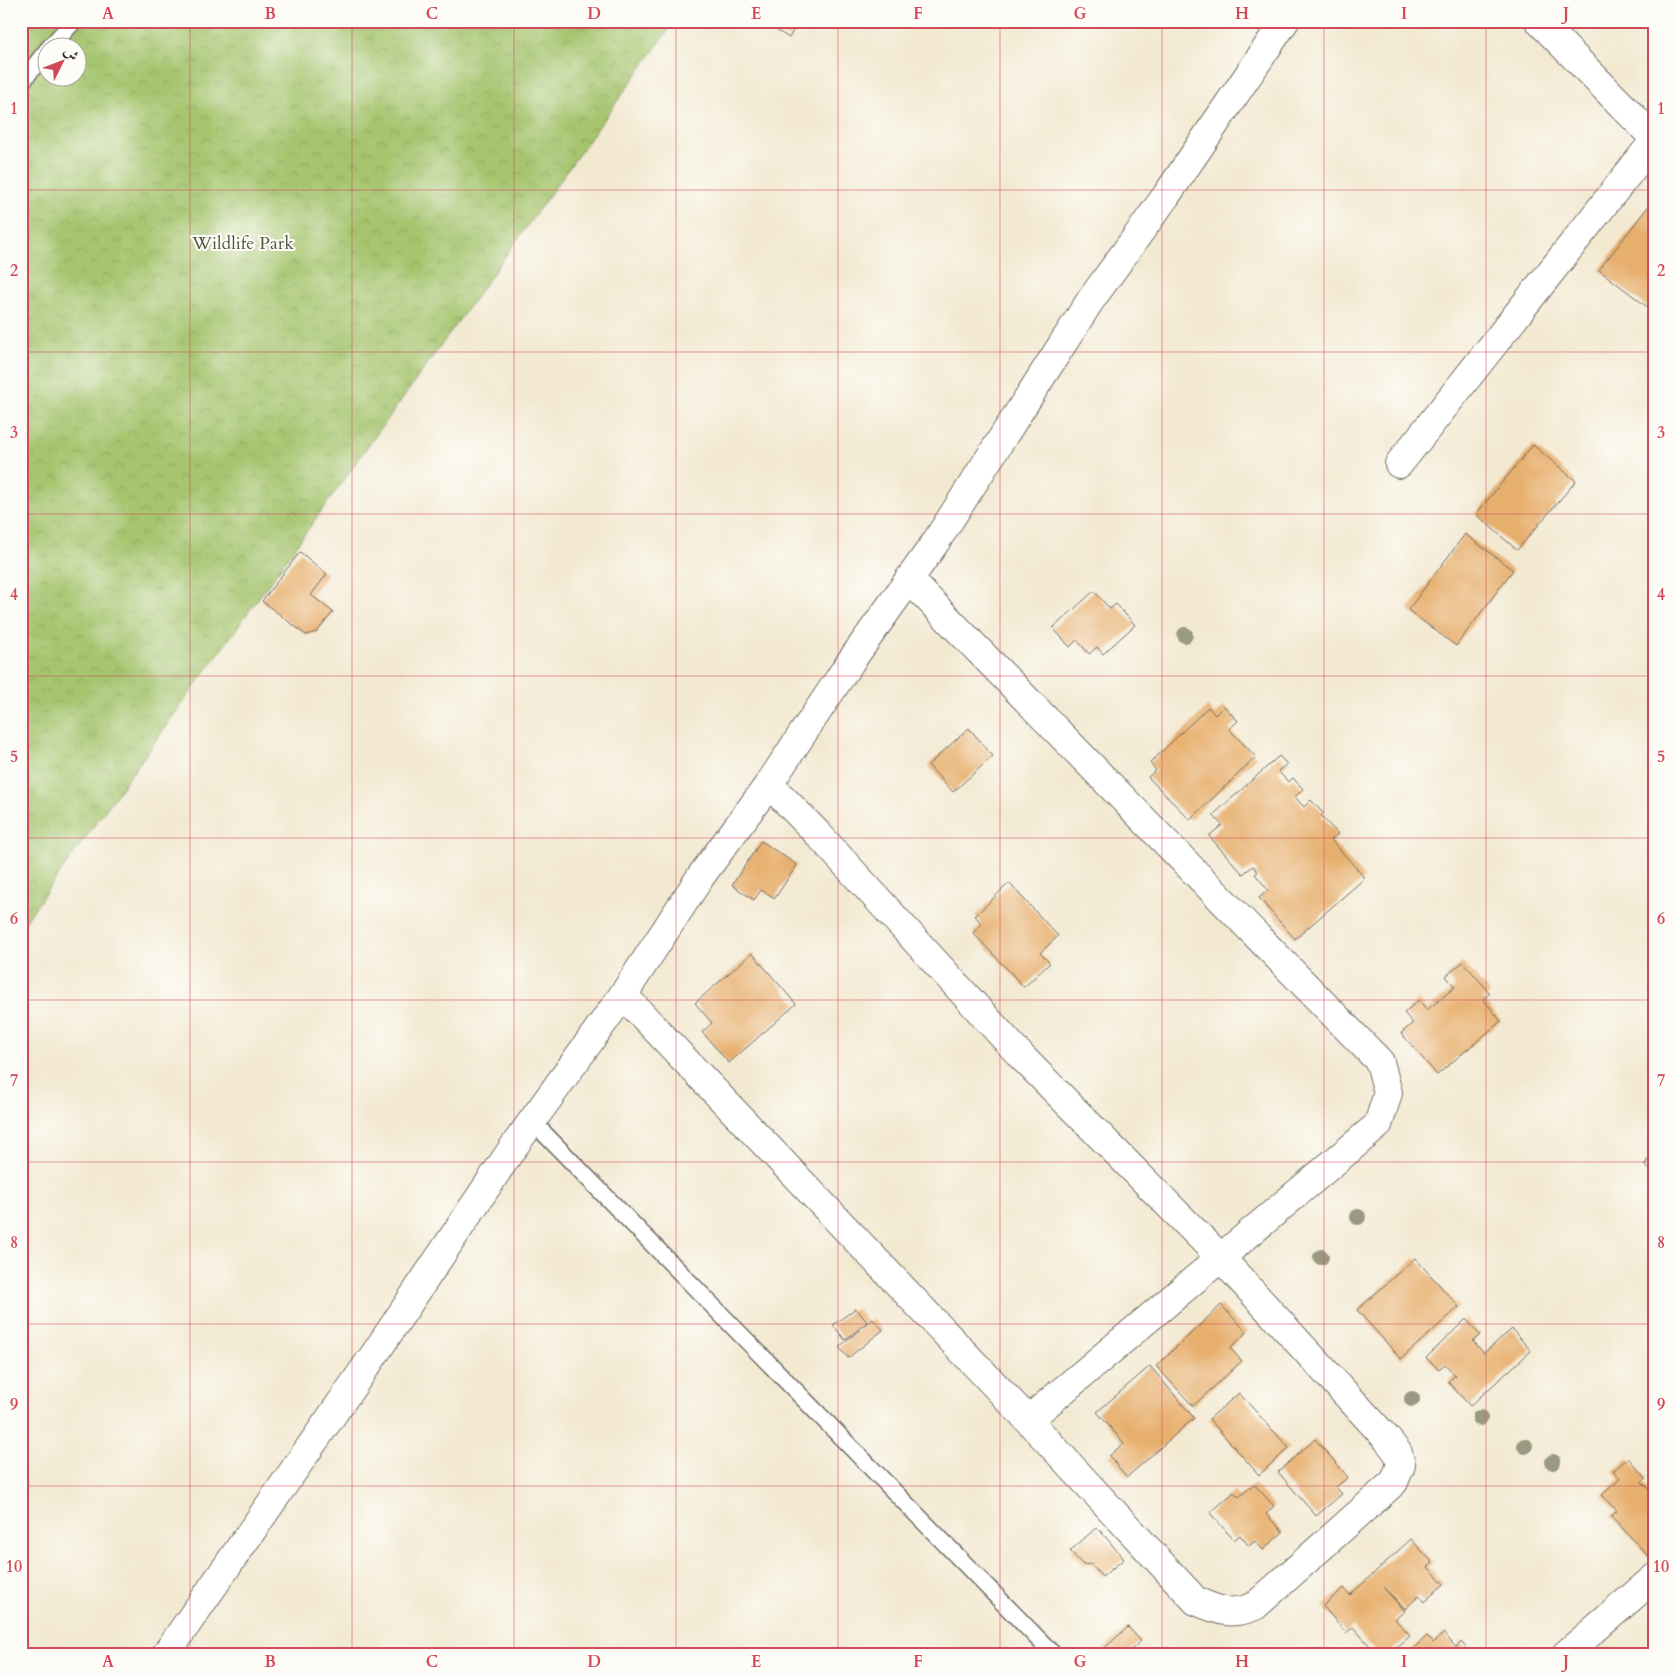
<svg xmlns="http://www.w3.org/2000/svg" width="1675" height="1675" font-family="Cardo,Amiri,serif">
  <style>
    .park { fill: url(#park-crowns); stroke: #68784c; fill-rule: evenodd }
    .building { fill: #e7af6d }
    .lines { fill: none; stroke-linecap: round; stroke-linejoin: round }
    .service-casing { stroke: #716e65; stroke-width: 19 }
    .minor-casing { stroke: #716e65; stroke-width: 30 }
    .tertiary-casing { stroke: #716e65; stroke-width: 30 }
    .service { stroke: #fff; stroke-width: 16 }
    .minor { stroke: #fff; stroke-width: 28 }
    .tertiary { stroke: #fff; stroke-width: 28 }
    .tree { fill: #999a81 }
    .grid { fill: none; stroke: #d1495b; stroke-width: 1; stroke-opacity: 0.55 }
    .labels { text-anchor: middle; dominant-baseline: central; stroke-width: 4; stroke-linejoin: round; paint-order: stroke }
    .park-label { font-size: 18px; fill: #50593f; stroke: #fdfcf7 }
    .neatline { fill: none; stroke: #d1495b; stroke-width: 2 }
    .grid-label { font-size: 16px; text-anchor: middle; font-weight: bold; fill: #d1495b }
  </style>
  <defs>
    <pattern id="park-crowns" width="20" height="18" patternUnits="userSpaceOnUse" patternTransform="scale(1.25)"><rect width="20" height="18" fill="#a5c56e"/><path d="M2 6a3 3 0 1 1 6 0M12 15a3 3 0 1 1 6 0" fill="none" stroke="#8ea95f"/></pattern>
  </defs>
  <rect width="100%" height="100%" fill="#fdfcf7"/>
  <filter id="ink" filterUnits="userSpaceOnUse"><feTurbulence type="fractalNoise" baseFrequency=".02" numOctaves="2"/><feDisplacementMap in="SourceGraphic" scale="10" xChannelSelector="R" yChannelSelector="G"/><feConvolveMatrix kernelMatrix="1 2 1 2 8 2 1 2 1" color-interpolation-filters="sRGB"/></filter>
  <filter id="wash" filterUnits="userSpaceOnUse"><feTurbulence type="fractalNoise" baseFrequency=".0096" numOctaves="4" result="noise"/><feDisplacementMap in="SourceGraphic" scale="20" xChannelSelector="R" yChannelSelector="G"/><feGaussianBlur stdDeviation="1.12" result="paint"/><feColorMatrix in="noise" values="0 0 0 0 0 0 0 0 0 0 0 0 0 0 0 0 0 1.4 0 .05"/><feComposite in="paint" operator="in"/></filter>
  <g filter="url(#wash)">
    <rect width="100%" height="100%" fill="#f3e9d1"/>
    <path class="park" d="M21,21H675L21,927ZM48,48H78V78H48Z"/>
    <g id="blocks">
      <path class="building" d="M762,21H799L789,38Z
        M1654,199V312L1599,270Z
        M1533,445L1576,481L1517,550L1476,514Z
        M1465,534L1513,570L1456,646L1408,610Z
        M300,552L327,574L311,595L333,612L317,632L306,635L262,601Z
        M1094,591L1110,609L1116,604L1135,625L1103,654L1097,647L1089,654L1077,640L1070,647L1053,628Z
        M1224,706L1238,721L1229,729L1256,757L1190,820L1148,777L1156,770L1150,763L1208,707L1215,715Z
        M969,728L993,756L953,792L928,765Z
        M1279,756L1287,764L1278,771L1288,782L1293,778L1303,789L1295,797L1304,807L1311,800L1323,813L1321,816L1338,834L1331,840L1365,878L1295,939L1259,898L1268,890L1255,874L1258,872L1253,866L1243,874L1209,836L1222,825L1213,815Z
        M761,841L797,865L775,898L761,890L754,900L732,885Z
        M1009,883L1058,936L1040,953L1050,963L1024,987L973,933L982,924L975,916Z
        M752,953L796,1004L729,1063L702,1032L712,1023L695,1003Z
        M1463,962L1490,993L1483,999L1501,1021L1437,1075L1401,1033L1413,1023L1404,1013L1419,1000L1427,1010L1455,987L1446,976Z
        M1654,1153V1173L1644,1165Z
        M1415,1258L1459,1307L1401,1359L1357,1310Z
        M1221,1305L1247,1332L1230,1348L1242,1361L1193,1406L1156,1366Z
        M856,1308L867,1322L845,1340L833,1325Z
        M873,1319L883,1330L848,1358L839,1347Z
        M1466,1319L1480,1335L1473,1341L1484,1353L1512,1329L1531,1351L1470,1406L1448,1382L1455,1375L1445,1364L1439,1369L1426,1358Z
        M1150,1366L1194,1418L1127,1477L1109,1456L1124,1443L1097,1412Z
        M1239,1393L1289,1448L1259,1475L1209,1419Z
        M1315,1439L1348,1477L1336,1487L1342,1494L1316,1516L1278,1472Z
        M1628,1458L1646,1478L1642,1482L1654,1494V1552L1649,1557L1611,1516L1617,1511L1602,1495L1620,1479L1613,1471Z
        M1254,1484L1274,1506L1266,1514L1283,1532L1263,1550L1255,1541L1249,1546L1240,1535L1234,1540L1210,1513L1234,1492L1239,1497Z
        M1097,1527L1124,1559L1102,1577L1091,1564L1083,1565L1070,1551Z
        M1411,1539L1433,1563L1428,1567L1444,1584L1424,1602L1419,1596L1405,1609L1383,1587L1405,1611L1395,1619L1410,1635L1388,1654H1377L1353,1627L1346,1633L1323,1606L1344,1588L1350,1595Z
        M1128,1627L1141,1641L1127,1654H1098Z
        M1444,1633L1456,1648L1461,1642L1472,1654H1407L1427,1636L1433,1643Z"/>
    </g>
  </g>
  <g filter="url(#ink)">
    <use href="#blocks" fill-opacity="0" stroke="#716e65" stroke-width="1"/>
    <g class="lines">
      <g class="service-casing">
        <path id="service" d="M49,48L74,21
          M21,83L48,49
          M532,1121L1053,1654"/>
      </g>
      <g class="minor-casing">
        <path id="minor" d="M1539,21L1654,138
          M1399,464L1654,141
          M909,579L1380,1062L1388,1093L1378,1125L1028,1420
          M623,995L1028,1420L1196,1601C1219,1611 1231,1616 1255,1606L1394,1482L1401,1465L1398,1453L1387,1439L1221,1258L1021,1056L819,835L769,784
          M1566,1654L1654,1578"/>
      </g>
      <g class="tertiary-casing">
        <path id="tertiary" d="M166,1654L374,1355L512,1149L623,995L701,876L769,784L851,661L935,543L1090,301L1166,196L1285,21"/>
      </g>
      <use href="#service" class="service"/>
      <use href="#minor" class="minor"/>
      <use href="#tertiary" class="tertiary"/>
    </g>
    <g class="tree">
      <circle cx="1185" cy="635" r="8"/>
      <circle cx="1358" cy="1217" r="8"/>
      <circle cx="1321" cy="1257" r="8"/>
      <circle cx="1412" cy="1399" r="8"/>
      <circle cx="1480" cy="1418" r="8"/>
      <circle cx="1525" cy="1446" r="8"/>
      <circle cx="1553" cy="1462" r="8"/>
    </g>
  </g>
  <path class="grid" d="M190,21V1654M352,21V1654M514,21V1654M676,21V1654M838,21V1654M1000,21V1654M1162,21V1654M1324,21V1654M1486,21V1654M21,190H1654M21,352H1654M21,514H1654M21,676H1654M21,838H1654M21,1000H1654M21,1162H1654M21,1324H1654M21,1486H1654"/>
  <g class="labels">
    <g class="park-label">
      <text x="243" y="243">Wildlife Park</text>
    </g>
  </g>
  <rect width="1675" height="1675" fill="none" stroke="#fdfcf7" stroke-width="55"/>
  <g transform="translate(62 62) rotate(48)"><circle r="24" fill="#fdfcf7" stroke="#a9a8a5"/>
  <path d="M0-4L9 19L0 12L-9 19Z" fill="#d1495b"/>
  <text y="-8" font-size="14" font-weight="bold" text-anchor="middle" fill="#2b2b2b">ش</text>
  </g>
  <rect x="28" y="28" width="1620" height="1620" class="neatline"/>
  <g class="grid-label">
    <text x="108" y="19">A</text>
    <text x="270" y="19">B</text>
    <text x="432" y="19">C</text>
    <text x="594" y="19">D</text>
    <text x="756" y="19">E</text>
    <text x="918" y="19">F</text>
    <text x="1080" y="19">G</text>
    <text x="1242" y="19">H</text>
    <text x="1404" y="19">I</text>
    <text x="1566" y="19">J</text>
    <text x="14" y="114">1</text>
    <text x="1661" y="114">1</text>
    <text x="14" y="276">2</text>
    <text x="1661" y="276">2</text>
    <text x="14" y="438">3</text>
    <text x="1661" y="438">3</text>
    <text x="14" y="600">4</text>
    <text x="1661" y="600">4</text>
    <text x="14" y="762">5</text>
    <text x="1661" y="762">5</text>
    <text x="14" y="924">6</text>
    <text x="1661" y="924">6</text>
    <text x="14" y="1086">7</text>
    <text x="1661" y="1086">7</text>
    <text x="14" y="1248">8</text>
    <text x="1661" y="1248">8</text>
    <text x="14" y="1410">9</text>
    <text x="1661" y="1410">9</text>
    <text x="14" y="1572">10</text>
    <text x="1661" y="1572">10</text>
    <text x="108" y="1667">A</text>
    <text x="270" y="1667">B</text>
    <text x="432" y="1667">C</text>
    <text x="594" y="1667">D</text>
    <text x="756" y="1667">E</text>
    <text x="918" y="1667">F</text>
    <text x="1080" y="1667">G</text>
    <text x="1242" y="1667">H</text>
    <text x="1404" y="1667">I</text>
    <text x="1566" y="1667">J</text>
  </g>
</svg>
